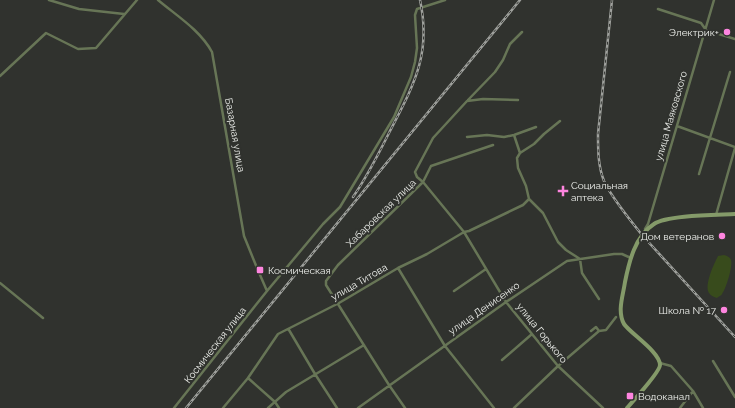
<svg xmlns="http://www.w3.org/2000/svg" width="735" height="408" font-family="Raleway,sans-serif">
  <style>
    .park { fill: #384b1c }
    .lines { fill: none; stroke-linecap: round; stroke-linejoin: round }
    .street { stroke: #677556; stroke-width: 2.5 }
    .secondary { stroke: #849a69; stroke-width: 4 }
    .rail-casing { stroke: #9fa19d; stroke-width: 2.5 }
    .rail { stroke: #30322e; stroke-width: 1; stroke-dasharray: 3; stroke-linecap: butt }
    .poi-dot { fill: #fe85df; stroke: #30322e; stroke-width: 1.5 }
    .labels { text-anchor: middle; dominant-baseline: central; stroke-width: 4; stroke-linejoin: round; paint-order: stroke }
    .poi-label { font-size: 10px; fill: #edefeb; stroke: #30322e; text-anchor: end }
    .street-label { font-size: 10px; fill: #edefeb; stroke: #30322e }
  </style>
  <rect width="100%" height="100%" fill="#30322e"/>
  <path class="park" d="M724,255C727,256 730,257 731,260C733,266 726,289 722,294C722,295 718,297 717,298C714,297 711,296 709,293C704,285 714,264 718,256Z"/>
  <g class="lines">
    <path class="street" d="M49,0L79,9L124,14
      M158,0C177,16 200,30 212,52L244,236L257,268L267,291
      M658,9L701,23L706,30L735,39
      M0,76L46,33L78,49L96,48L137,0
      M468,100L495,72L503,60L510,44L522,32
      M518,100L483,99L467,101L433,138L415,172L417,177L423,182L464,232L506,302L558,366L603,408
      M560,121L544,134L534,144L520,153L517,158L518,168L526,186L529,199L543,213L558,242L566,250L580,259L582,273L599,299
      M677,126L735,147
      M514,135L520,153
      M467,137L487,135L504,137L514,135L536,127
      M699,174L730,72
      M716,215L735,148
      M645,229L648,224L714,0
      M398,268L445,346L494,408
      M0,283L43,318
      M454,291L486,269
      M289,330L315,374L337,408
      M591,331L596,327L599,331L606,330L616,317
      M502,360L532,334
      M713,361L735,397
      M660,363L671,366L693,391L703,408
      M248,378L275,402L279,408
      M174,408L267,291L323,224L340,207L394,117L411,77L415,62L417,48L415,15L417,9L445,0
      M223,408L248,378L278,334L339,303L398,268L427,254L464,232L469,231L523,205L529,199
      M268,408L286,392L364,345
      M358,408L506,302L567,261L614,254H622L631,258
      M405,408L389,385L326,285V281L338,265L423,182L431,166L493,145
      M514,408L558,366L599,331
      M680,408L693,391"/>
    <path class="secondary" d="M627,408C633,401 660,372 660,365C660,352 631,334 624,324C617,311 623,296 625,282C629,262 635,236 654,224C667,215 717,215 735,214"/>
    <g class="rail-casing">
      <path id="rail" d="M612,0L598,134C598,150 598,166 604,181C611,197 631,221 642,235L735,337
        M353,197C367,177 378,155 389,133C413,86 432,55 420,0
        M186,408L520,0"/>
    </g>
    <use href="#rail" class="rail"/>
  </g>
  <g class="poi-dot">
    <circle cx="727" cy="32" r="4"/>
    <path d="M561 185h4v4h4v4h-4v4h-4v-4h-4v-4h4z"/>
    <circle cx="722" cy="236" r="4"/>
    <rect x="256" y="266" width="8" height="8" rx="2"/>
    <circle cx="724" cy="310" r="4"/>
    <rect x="626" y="392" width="8" height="8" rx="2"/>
  </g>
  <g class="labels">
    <g class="poi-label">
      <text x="719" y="32">Электрик+</text>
      <text x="571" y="185" text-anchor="start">Социальная<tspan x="571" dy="12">аптека</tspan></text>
      <text x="714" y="236">Дом ветеранов</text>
      <text x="268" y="270" text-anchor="start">Космическая</text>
      <text x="716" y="310">Школа № 17</text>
      <text x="638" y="396" text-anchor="start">Водоканал</text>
    </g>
    <g class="street-label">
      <text transform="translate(671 116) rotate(-74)">улица Маяковского</text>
      <text transform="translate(235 135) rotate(80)">Базарная улица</text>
      <text transform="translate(381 213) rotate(-44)">Хабаровская улица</text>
      <text transform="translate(359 282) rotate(-30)">улица Титова</text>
      <text transform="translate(484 308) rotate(-35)">улица Денисенко</text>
      <text transform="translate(542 333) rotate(51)">улица Горького</text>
      <text transform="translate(215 345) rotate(-52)">Космическая улица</text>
    </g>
  </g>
</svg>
